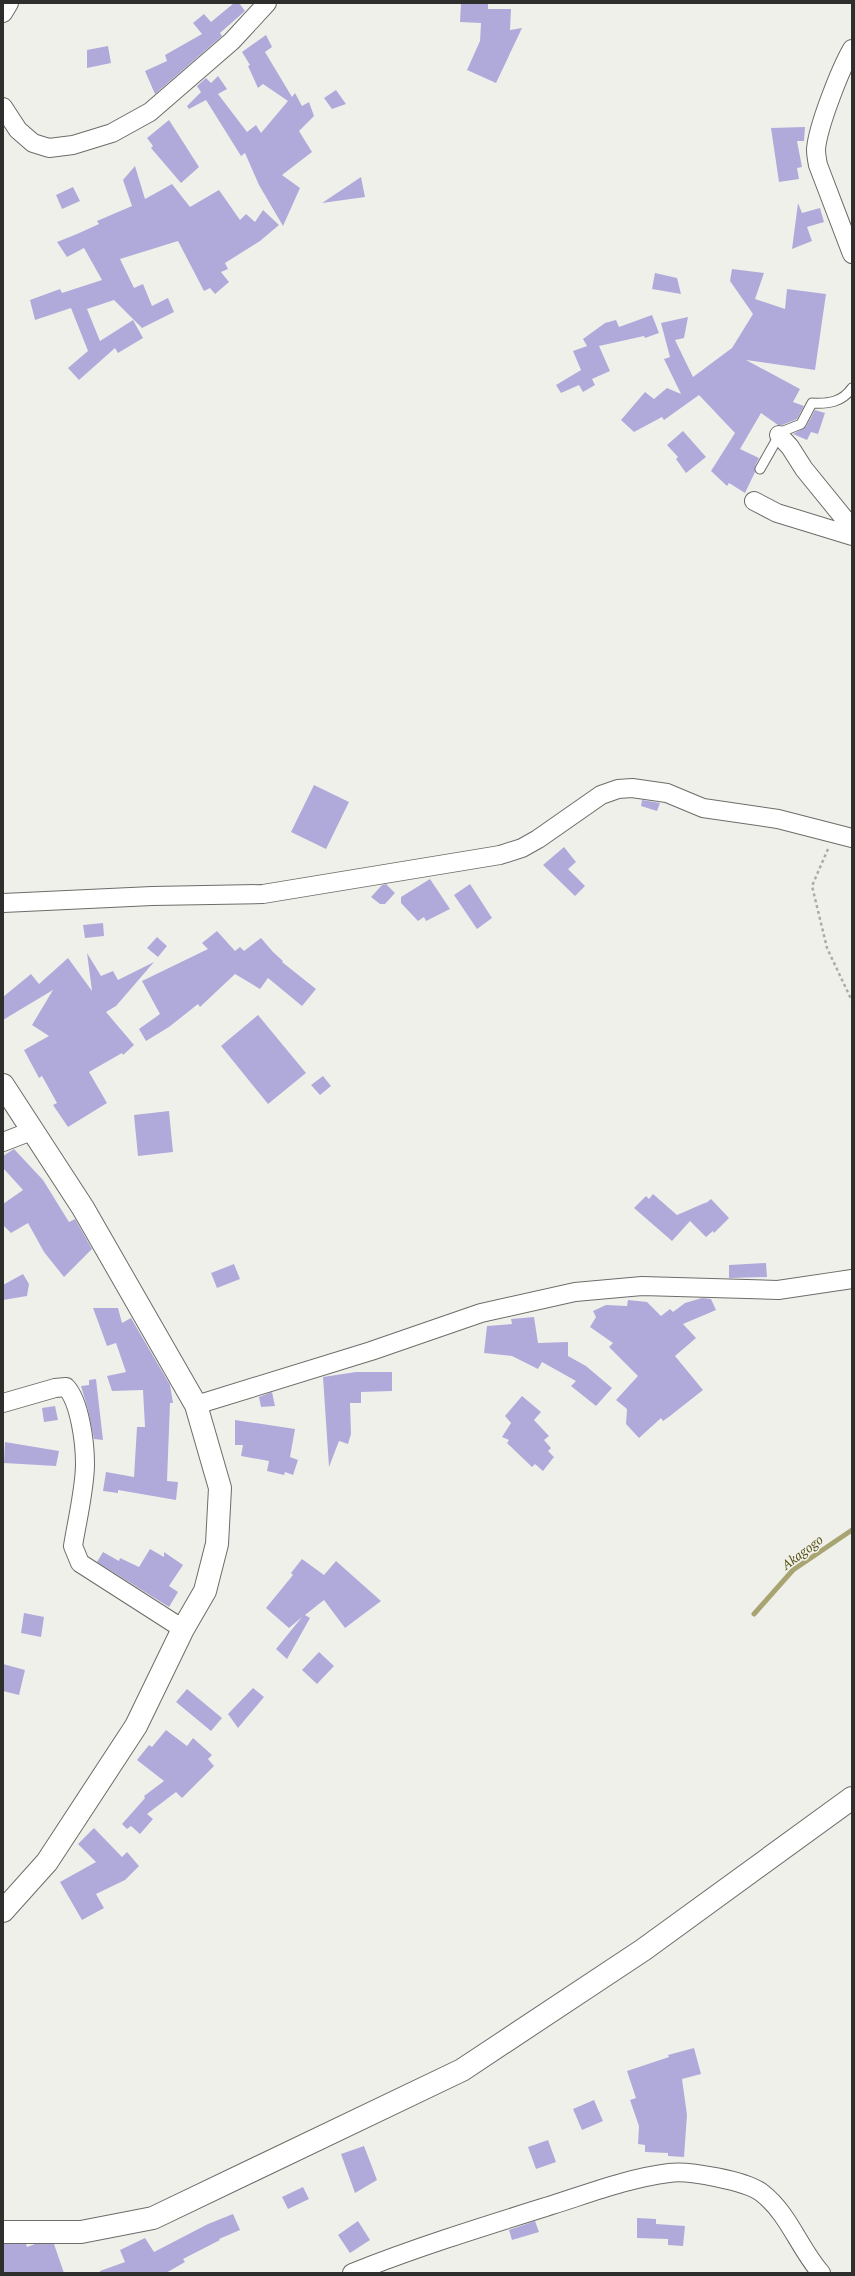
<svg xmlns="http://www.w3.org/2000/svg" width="855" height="2276" font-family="'PT Serif',serif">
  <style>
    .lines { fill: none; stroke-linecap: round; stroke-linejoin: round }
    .stream { stroke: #a8a472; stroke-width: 5 }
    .building { fill: #b0aada }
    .lane-casing { stroke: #6d6c69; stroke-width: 11 }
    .street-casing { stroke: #6d6c69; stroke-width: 20 }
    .secondary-casing { stroke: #6d6c69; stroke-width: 24 }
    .path { stroke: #ababa7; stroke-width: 2.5; stroke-dasharray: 3 3; stroke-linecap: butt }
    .lane { stroke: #fff; stroke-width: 9 }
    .street { stroke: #fff; stroke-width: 18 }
    .secondary { stroke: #fff; stroke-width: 22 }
    .labels { text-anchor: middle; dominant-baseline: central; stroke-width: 3; stroke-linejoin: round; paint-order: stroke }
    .water-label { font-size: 13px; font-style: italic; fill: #575115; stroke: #f0f0eb }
  </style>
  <rect width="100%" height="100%" fill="#f0f0eb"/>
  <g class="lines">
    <path class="stream" d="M754,1614L793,1570L852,1530"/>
  </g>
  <path class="building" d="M234,3H239L245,11L220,33L222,36L155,94L145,71L167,61L165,55L202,34L193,23L204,14L211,22Z
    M461,3H488V9H511L510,30L522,28L496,83L467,70L480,41L481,23L460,22Z
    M266,35L272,47L265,52L292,97L295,93L302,106L309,102L314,116L299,131L312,152L282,175L300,188L283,226L259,185L245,153L241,156L206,100L189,109L187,106L201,92L197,86L206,78L211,83L218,76L227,89L218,94L247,132L256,125L261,133L288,101L263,84L258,88L248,66L250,65L242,52Z
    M108,46L111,63L87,68V50Z
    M336,90L346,104L332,109L324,98Z
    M169,120L199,167L181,183L151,148L153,146L147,138Z
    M805,127L804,141H797L802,167L797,168L799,179L779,182L771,128Z
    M135,166L145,199L172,184L190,207L219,190L240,220L246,214L255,222L263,210L279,225L260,241L225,263L228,269L221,272L229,282L215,294L210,288L204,291L178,241L120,259L134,288L143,284L152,306L168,298L174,312L142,328L114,300L87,309L100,341L133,320L143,338L118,353L115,348L79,380L68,368L88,351L71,308L35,320L30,300L60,289L62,293L102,280L84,248L67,257L57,242L77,234L99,224L97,221L132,206L123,180Z
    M361,177L365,197L322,203Z
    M73,187L80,201L62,209L56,195Z
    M798,203L802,213L820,208L824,222L807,227L812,241L792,249Z
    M732,269L764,273L755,299L785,309L787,289L826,294L815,370L746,360L800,389L793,402L804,406L797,419L782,425H778L761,413L740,449L759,458L755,466V472L745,493L729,483L727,486L711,471L735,433L699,395L664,420L662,417L634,432L621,420L645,392L654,399L667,388L681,394L664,359L670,357L661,323L688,317L684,338L675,340L693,377L732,348L753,314L730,281Z
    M655,273L677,278L681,294L652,289Z
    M652,315L659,333L645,338L644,336L599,346L610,371L592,379L595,385L583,392L579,385L561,393L556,385L581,370L573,351L587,346L583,339L605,323L616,320L619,327Z
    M815,410L825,413L818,434L811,432L807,440L793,434L806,427Z
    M683,431L706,457L686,473L676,459L678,457L667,445Z
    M314,785L349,802L326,849L291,832Z
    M642,800L660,803L657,811L641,806Z
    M564,847L576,862L568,869L585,886L575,896L543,865Z
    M430,879L450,909L426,921L424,917L418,921L401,903V897Z
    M386,884L395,893L385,904H380L371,897L382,885Z
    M470,884L492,918L477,929L454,895Z
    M103,923L104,936L85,938L83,925Z
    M217,931L235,951L240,947L244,951L261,938L273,952L283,961L282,962L316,989L302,1006L268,978L260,989L235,974L200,1007L198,1004L169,1027L146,1041L139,1029L160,1014L142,981L208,949L202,943Z
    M157,937L167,946L158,957L147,948Z
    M87,953L101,976L113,971L118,980L154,962L116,1006L106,1012L134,1045L123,1055L122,1053L89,1072L107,1103L68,1127L53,1105L57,1103L42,1076L39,1078L24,1050L49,1036L32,1025L53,990L3,1020V997L31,974L39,984L68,958L92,991Z
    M258,1015L306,1073L268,1104L221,1046Z
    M323,1076L331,1086L320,1095L311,1085Z
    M169,1111L173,1152L138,1156L134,1115Z
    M14,1149L43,1180L69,1222L75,1219L92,1249L64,1277L44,1252L28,1223L11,1233L3,1225V1204L23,1190L3,1168V1156Z
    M653,1194L677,1215L707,1202L704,1205L711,1199L729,1218L714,1233L713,1231L706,1237L690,1221L672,1241L634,1208L646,1196L649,1199Z
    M766,1263L767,1277L729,1278V1265Z
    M234,1264L240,1279L217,1288L211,1273Z
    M23,1274L29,1284L27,1296L3,1300V1285Z
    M702,1298L711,1299L716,1310L683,1324L696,1338L675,1356L703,1390L670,1416L663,1421L661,1418L639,1438L626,1424L627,1409L616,1400L638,1376L609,1347L613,1343L590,1327L596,1317L593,1311L606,1305L627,1306L628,1300L647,1302L661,1316L670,1309L673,1312L685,1303Z
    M93,1308H118L122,1323L131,1318L170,1385L173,1403H170L167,1481L178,1482L176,1500L118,1490V1493L103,1491L106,1472L134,1477L137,1427H145L143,1390L112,1391L107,1376L126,1372L116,1343L107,1346Z
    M534,1317L538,1343L568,1342V1356L586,1366L612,1388L596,1406L571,1386L576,1381L542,1362L538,1369L512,1356L484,1353L487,1326L512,1324L511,1319Z
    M356,1372H392V1391L361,1392V1403H350L351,1434L348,1444L339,1441L329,1467L323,1377Z
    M96,1379L100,1414L103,1440L94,1439L88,1410L81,1386L89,1385V1380Z
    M272,1392L275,1406L261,1407L259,1397Z
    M522,1396L541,1412L534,1420L549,1436L544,1440L551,1448L548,1451L554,1457L543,1471L535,1464L532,1467L507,1443L509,1440L502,1437L511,1423L505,1416Z
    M55,1406L58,1420L44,1422L42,1408Z
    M235,1420L295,1429L290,1457L298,1460L293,1475L285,1472L284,1475L267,1471L269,1461L241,1456L243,1445H235Z
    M5,1442L59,1451L56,1466L4,1463Z
    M150,1549L164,1557V1552L183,1565L169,1586L178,1592L169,1607L97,1562L103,1552L119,1561L120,1558L139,1567Z
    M302,1559L324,1575L336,1561L381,1601L345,1628L324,1600L305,1615L310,1618L287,1659L276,1649L302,1617L289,1628L266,1608L293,1575L291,1573Z
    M24,1613L44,1617L41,1637L21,1633Z
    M319,1652L334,1666L317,1684L302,1670Z
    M3,1664L25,1670L19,1695L3,1691Z
    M253,1688L264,1697L238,1728L228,1714Z
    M187,1689L222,1718L211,1731L176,1702Z
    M166,1730L187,1746L193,1738L212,1755L208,1759L214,1766L182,1798L176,1792L147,1814L153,1819L140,1834L131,1826L127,1829L122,1824L145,1798L144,1796L164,1781L137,1760L149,1745L152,1747Z
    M94,1828L122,1857L127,1852L139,1866L125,1880L96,1894L104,1908L82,1920L60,1882L96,1862L78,1844Z
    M694,2048L701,2074L682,2079L687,2115L684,2157L668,2156V2153L645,2152V2145L638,2144L639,2126L630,2100L636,2098L627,2071L669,2057L668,2055Z
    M594,2100L603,2121L582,2130L573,2109Z
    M548,2140L556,2162L536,2169L528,2147Z
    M364,2146L377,2180L355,2193L341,2154Z
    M303,2187L309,2199L288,2209L282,2197Z
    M233,2214L240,2230L219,2239L220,2240L183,2259L185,2262L166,2273H100V2271L125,2262L120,2250L145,2238L154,2252L208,2224Z
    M637,2218L656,2219V2224L685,2226L683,2246L668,2245V2239L637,2238Z
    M358,2221L370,2240L350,2253L338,2235Z
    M535,2221L539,2232L512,2240L509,2230Z
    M3,2244H26L27,2247L35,2244H54L64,2273H3Z"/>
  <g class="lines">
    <g class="lane-casing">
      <path id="lane" d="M760,469L781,432L801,424L812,403C829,404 842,402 852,388"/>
    </g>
    <g class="street-casing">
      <path id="street" d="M3,13L9,3
        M852,49C840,70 818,126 816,149C816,154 817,160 818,165L852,254
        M3,107L18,130L33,143L49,148L73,145L112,133L150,112L232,41L267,3
        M779,435L790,447L804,469L852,528
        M754,501L777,513L852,536
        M3,903L152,896L263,894L500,855L522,848L538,839L601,795L618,789L632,788L667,793L703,808L778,819L852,838
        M3,1142L34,1130
        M3,1403L55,1388L66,1387C80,1402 85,1443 85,1464C85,1488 77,1521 73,1546L80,1563L183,1629
        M196,1405L371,1351L481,1313L575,1292L642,1286L778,1290L852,1279
        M352,2273C417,2247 485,2226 552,2205C590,2193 629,2178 669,2173C688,2170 747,2181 762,2193C789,2214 799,2248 821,2273"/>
    </g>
    <g class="secondary-casing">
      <path id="secondary" d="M3,1085L83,1208L196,1405L220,1488L217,1544L205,1591L183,1629L136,1726L47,1862L3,1911
        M3,2232H81L153,2218L462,2070L643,1950L852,1798"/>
    </g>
    <path class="path" d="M828,849L812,886L827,948L852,1001"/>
    <use href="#lane" class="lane"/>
    <use href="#street" class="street"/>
    <use href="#secondary" class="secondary"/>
  </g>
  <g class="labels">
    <g class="water-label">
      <text transform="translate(802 1552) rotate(-37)">Akagogo</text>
    </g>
  </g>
  <rect width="855" height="2276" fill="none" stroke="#2e2e2c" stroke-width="8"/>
</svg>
